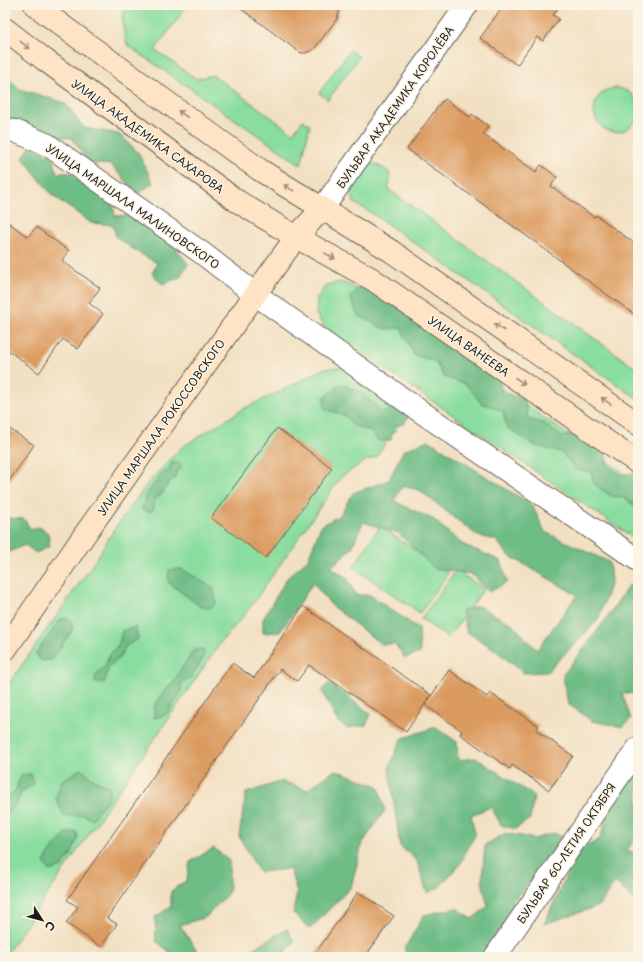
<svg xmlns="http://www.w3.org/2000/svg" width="643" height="962" font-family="'Playpen Sans',sans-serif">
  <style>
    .green { fill: #88dd9f; stroke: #527c5e }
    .forest { fill: #6ebc86; stroke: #456c51 }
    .building { fill: #db9b60 }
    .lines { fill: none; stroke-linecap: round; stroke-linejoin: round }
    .street-casing { stroke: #676156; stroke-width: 24 }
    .secondary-casing { stroke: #676156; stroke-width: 24 }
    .street { stroke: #fff; stroke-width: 22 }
    .secondary { stroke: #fee4c5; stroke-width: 22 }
    .oneway { stroke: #988a79 }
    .labels { text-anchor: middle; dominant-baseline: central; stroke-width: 3; stroke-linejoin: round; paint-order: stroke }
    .street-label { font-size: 11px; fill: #1c1c1c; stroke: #fcf5e5 }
  </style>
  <rect width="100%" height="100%" fill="#fcf5e5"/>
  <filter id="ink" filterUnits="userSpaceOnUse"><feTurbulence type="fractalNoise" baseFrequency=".025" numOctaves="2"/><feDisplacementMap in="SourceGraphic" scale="8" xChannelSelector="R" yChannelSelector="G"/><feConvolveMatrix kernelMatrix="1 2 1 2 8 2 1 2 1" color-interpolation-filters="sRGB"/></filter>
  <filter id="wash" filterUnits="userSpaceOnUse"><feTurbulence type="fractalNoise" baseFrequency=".012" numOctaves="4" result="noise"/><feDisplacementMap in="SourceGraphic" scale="16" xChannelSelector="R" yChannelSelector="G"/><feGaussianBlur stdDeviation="0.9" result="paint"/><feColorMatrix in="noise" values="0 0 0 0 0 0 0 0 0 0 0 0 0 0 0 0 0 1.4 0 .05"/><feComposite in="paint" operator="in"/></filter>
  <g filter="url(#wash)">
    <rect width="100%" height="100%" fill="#f2e0c2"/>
    <path class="green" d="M128,5H155L158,7L160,5H186L187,6L155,50L197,79L213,75L293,133L303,120L310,125L301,165L127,45L123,27L122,11Z
      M350,50L359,57L328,100L319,93Z
      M594 110a22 22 0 1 1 44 0a22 22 0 1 1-44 0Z
      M376,164L389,172L390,182L388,189L638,370V399L370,212L354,203L349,188L362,166Z
      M341,282L356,288L638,483V541L325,328L316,314L317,298L326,285Z
      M341,367L408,412L376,457L365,461L341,477L244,616L221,642L5,956V689L91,567L116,527L148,483L182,447L245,408L283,390L322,369Z
      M380,526L448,573L420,613L353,567Z
      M456,570L484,589L448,638L421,619Z"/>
    <path class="forest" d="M5,76L20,89L65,103L84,128L119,134L138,152L153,183L138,194L111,165L89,163L72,138L50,137L5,116Z
      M31,145L53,157L57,173H74L111,196L115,216L135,215L168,238L188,264L179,278L162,284L152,274L157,263L139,253L116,237L113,225L91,223L52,195L23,158Z
      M362,285L467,351L475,365L498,374L502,394L524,397L528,419L543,423L562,437L586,430L605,442L607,465L621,475L638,472V508H637L625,498L611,496L594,484L591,473L576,469L561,452L536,446L507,428L503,411L481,403L466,384L444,377L435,361L414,355L401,328L384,329L358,315L350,297Z
      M342,384L361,393L383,413L401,404L411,412L404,424L393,426L391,440L378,441L372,432L352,425L346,416L325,409L324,397Z
      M428,440L532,505L545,532L609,562L611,582L598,620L547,672L524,673L491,647L467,632L462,611L478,606L512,624L537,650L577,595L508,555L496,540L478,536L419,490L402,486L394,501L434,520L462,544L501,561L507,582L490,592L471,574L434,568L398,533L363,522L352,548L331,567L347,578L356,595H370L419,629L420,653L405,658L395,644H381L332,606L313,583L280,632L263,633V619L287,578L308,559L321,526L340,515L353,493L389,480L403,451Z
      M179,462L182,468L176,472L175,478L169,482L162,494L155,499L154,509L149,512L142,509L148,492L162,473L169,471L171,463Z
      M7,518L24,519L31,530L39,527L48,533L50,546L36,553L25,545L5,554V520Z
      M182,569L214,589L216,603L211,608L201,607L168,582L169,570Z
      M638,583V694L622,693L631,719L623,727L592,721L568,704L563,675L601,626L629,585Z
      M61,619H70L73,629L52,659L41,661L36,653Z
      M136,627L138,639L126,646L120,657L109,667L105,682L95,683L96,674L105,666L110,654L119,644L122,631Z
      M203,649L204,657L191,677L181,683V692L166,715L154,718V707L168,686L175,681L179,672L194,650Z
      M329,683L371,714L366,725L347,728L337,721L322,691Z
      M436,727L457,742L458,760L476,758L534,796L530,819L515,829L501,825L491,807L471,815L475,835L460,864L438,888L427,893L417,861L400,846L389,769L401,739Z
      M81,769L99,783L109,786V797L92,820L85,815L64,816L56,798L61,781Z
      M335,770L378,786L385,810L362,844L351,887L310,929L293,913L297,893L290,869L259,872L239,836L246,793L282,781L307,790Z
      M638,773V836L627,850L638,854V904L615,882L599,906L544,924L578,851L600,839L612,800Z
      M31,774L34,784L22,791L15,806L5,816V800L16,790L21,775Z
      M77,832L78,838L72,853L62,867L50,871L44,862L54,847L66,833Z
      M506,833L534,839L555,833L569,841L557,876L537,875L513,900L516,919L487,957H406L405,948L424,915L457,908L472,919L488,906L482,881L485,845Z
      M214,848L229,861V892L206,917L180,925L201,957H167L170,952L156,941L155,917L171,907V891L187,880L190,862Z
      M287,929L294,941L282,957H238Z"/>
    <g id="blocks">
      <path class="building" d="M236,5H341L337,19L314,49L306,53H302L299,52Z
        M504,5H560L553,15L559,19L543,41L537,37L517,65L480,38Z
        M445,99L470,117L472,114L488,126L483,134L536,172L541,165L557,177L551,186L594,217L596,215L638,246V317L407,149L442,101L443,102Z
        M5,220L28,237L36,227L69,251L62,261L100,288L89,303L103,314L78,349L63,339L39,373L5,348Z
        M5,426L34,445L5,487Z
        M277,428L332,468L266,558L211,518Z
        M303,606L431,695L406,732L309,665L297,681L280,669L107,918L117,924L101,947L66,923L78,907L67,900L232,663L254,678Z
        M449,670L487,697L490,693L539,726L536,730L573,756L549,790L512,765L510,769L460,734L462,731L425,705Z
        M358,892L394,916L365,957H313Z"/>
    </g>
  </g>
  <g filter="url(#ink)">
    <use href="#blocks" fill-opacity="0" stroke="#676156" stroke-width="1"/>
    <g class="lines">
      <g class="street-casing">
        <path id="street" d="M5,130L15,131L48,145L202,253L255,294L417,409L638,560
          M322,209L467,5
          M495,957L638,748"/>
      </g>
      <g class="secondary-casing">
        <path id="secondary" d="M35,5L68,30L260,170L391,251L638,424
          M5,29L45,60L237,201L296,237L372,279L638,463
          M5,650L83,537L296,237L322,209"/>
      </g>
      <use href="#street" class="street"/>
      <use href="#secondary" class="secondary"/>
    </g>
    <defs><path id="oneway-shaft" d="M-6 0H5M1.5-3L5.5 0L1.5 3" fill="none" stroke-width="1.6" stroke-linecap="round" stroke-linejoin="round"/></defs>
    <g class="oneway">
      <use href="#oneway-shaft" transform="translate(25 45) rotate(38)"/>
      <use href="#oneway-shaft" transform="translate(183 114) rotate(-144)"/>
      <use href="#oneway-shaft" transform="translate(289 188) rotate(-148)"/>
      <use href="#oneway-shaft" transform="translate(330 256) rotate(29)"/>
      <use href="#oneway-shaft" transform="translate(499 327) rotate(-145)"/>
      <use href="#oneway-shaft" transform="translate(520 381) rotate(35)"/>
      <use href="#oneway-shaft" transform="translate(606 401) rotate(-145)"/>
    </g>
  </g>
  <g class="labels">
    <g class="street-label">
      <text transform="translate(395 107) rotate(-55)">БУЛЬВАР АКАДЕМИКА КОРОЛЁВА</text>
      <text transform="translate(148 136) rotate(36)">УЛИЦА АКАДЕМИКА САХАРОВА</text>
      <text transform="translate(133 206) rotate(35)">УЛИЦА МАРШАЛА МАЛИНОВСКОГО</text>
      <text transform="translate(469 346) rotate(35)">УЛИЦА ВАНЕЕВА</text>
      <text transform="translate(161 427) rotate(-55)">УЛИЦА МАРШАЛА РОКОССОВСКОГО</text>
      <text transform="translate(566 853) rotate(-56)">БУЛЬВАР 60-ЛЕТИЯ ОКТЯБРЯ</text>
    </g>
  </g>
  <rect width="643" height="962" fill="none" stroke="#fcf5e5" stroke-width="20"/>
  <g transform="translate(42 920) rotate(126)" stroke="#fcf5e5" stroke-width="3" paint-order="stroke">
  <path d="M0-3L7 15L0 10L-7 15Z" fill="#1c1c1c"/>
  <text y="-6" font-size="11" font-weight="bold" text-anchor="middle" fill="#1c1c1c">С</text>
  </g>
</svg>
